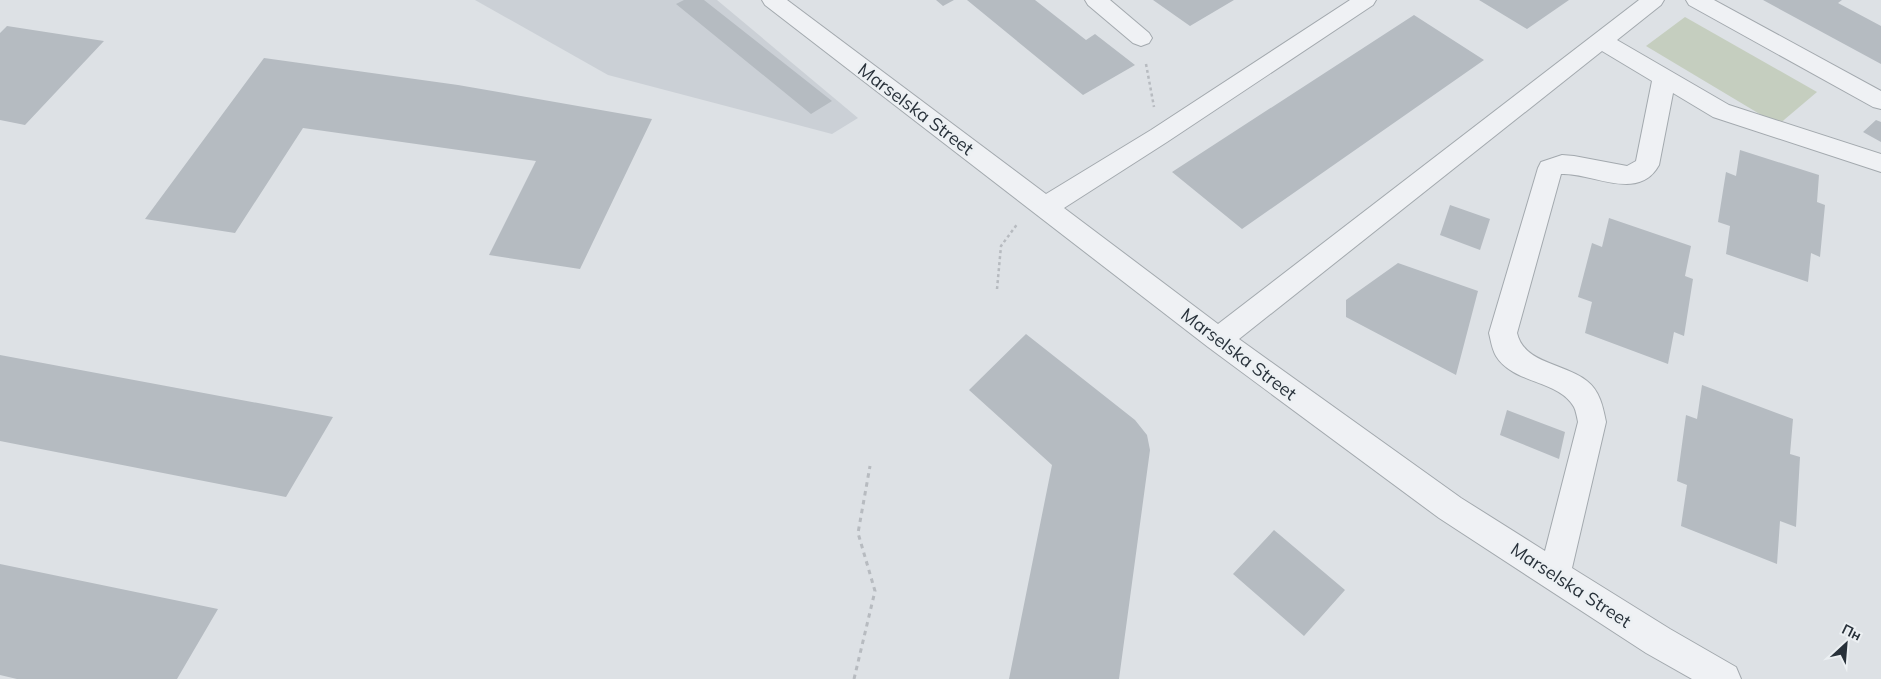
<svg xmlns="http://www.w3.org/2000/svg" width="1881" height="679" font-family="Mulish,sans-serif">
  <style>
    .built { fill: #cbd0d6 }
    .green { fill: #c5cebf }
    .building { fill: #b5bbc1 }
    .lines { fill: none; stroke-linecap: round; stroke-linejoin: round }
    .minor-casing { stroke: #a3a9ae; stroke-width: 2 }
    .path-far1 { stroke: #b7bbc0; stroke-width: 2.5; stroke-dasharray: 3 3; stroke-linecap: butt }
    .path { stroke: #b7bbc0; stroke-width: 3; stroke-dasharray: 4.5 4.5; stroke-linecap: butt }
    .minor { fill: #eff1f4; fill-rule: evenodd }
    .labels { text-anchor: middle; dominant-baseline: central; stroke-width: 5; stroke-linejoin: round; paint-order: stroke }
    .street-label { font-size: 18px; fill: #28313a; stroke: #ecf0f3 }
  </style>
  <rect width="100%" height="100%" fill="#dde1e5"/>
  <path class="built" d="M475,0H717L858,118L832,134L608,75Z"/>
  <path class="green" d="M1685,17L1817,92L1778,125L1646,46Z"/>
  <path class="building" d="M684,0H704L832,101L811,114L676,4Z
    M936,0H954L943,6Z
    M967,0H1035L1086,40L1095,34L1135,65L1083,95Z
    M1153,0H1234L1190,26Z
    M1479,0H1569L1527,29Z
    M1763,0H1842L1838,3L1881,26V64Z
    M1414,15L1484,60L1242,229L1172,172Z
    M7,26L104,41L25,125L0,120V33Z
    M264,58L458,85L652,119L580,269L489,255L536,161L303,128L235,233L145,219Z
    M1876,120L1881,122V142L1863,132Z
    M1740,150L1819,175L1817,202L1825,205L1820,257L1811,253L1808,282L1726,254L1730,226L1718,222L1726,172L1736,176Z
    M1450,205L1490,219L1480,250L1440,235Z
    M1609,218L1691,246L1685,276L1693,279L1684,336L1674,332L1668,364L1585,333L1592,302L1578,297L1592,243L1602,247Z
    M1398,263L1478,291L1456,375L1346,317V300Z
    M1026,334L1135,420L1147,435L1150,450L1119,679H1009L1052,465L969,390Z
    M0,355L333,417L286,497L0,441Z
    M1702,385L1793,419L1790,454L1800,457L1796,527L1780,521L1777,564L1681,526L1687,485L1677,481L1686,415L1697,419Z
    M1507,410L1565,432L1559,459L1500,435Z
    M1274,530L1345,590L1304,636L1233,574Z
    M0,564L218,609L177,679H17L0,675Z"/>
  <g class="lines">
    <g class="minor-casing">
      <path id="minor" d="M762,0H787L1046,194L1151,130L1350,0H1376L1373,5L1167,142L1064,208L1218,324L1639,0H1664L1661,5L1617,40L1729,105L1881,154V172L1713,117L1673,93L1659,165C1638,203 1592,172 1561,174L1517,333C1524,364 1565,363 1587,381C1600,391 1603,407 1606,422L1572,568L1670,629L1736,667L1741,679H1692L1646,653L1439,518L1208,347L765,5ZM1602,51L1652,81L1636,161L1627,166L1574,156L1562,155L1541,162L1538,168L1489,333C1491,341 1492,349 1496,356C1513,384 1559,380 1574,407C1576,411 1577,417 1578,422L1545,551L1461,498L1239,339Z
        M1085,0H1110L1149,33L1152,38L1149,43L1141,46L1133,43L1088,5Z
        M1686,0H1714L1881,91V109L1873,107L1689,5Z"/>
    </g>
    <path class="path-far1" d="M1146,64L1154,107
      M997,289L1001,246L1018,223"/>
    <path class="path" d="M854,679L875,591L858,533L870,466"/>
    <use href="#minor" class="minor"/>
  </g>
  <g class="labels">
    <g class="street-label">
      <text transform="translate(916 109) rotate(37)">Marselska Street</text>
      <text transform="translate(1239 354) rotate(37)">Marselska Street</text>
      <text transform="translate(1571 585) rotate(33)">Marselska Street</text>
    </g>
  </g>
  <g transform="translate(1846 644) rotate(26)" stroke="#ecf0f3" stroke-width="4" paint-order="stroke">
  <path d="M0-4L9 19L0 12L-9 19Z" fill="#28313a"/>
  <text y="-8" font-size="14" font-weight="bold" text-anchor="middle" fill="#28313a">Пн</text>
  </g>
</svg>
